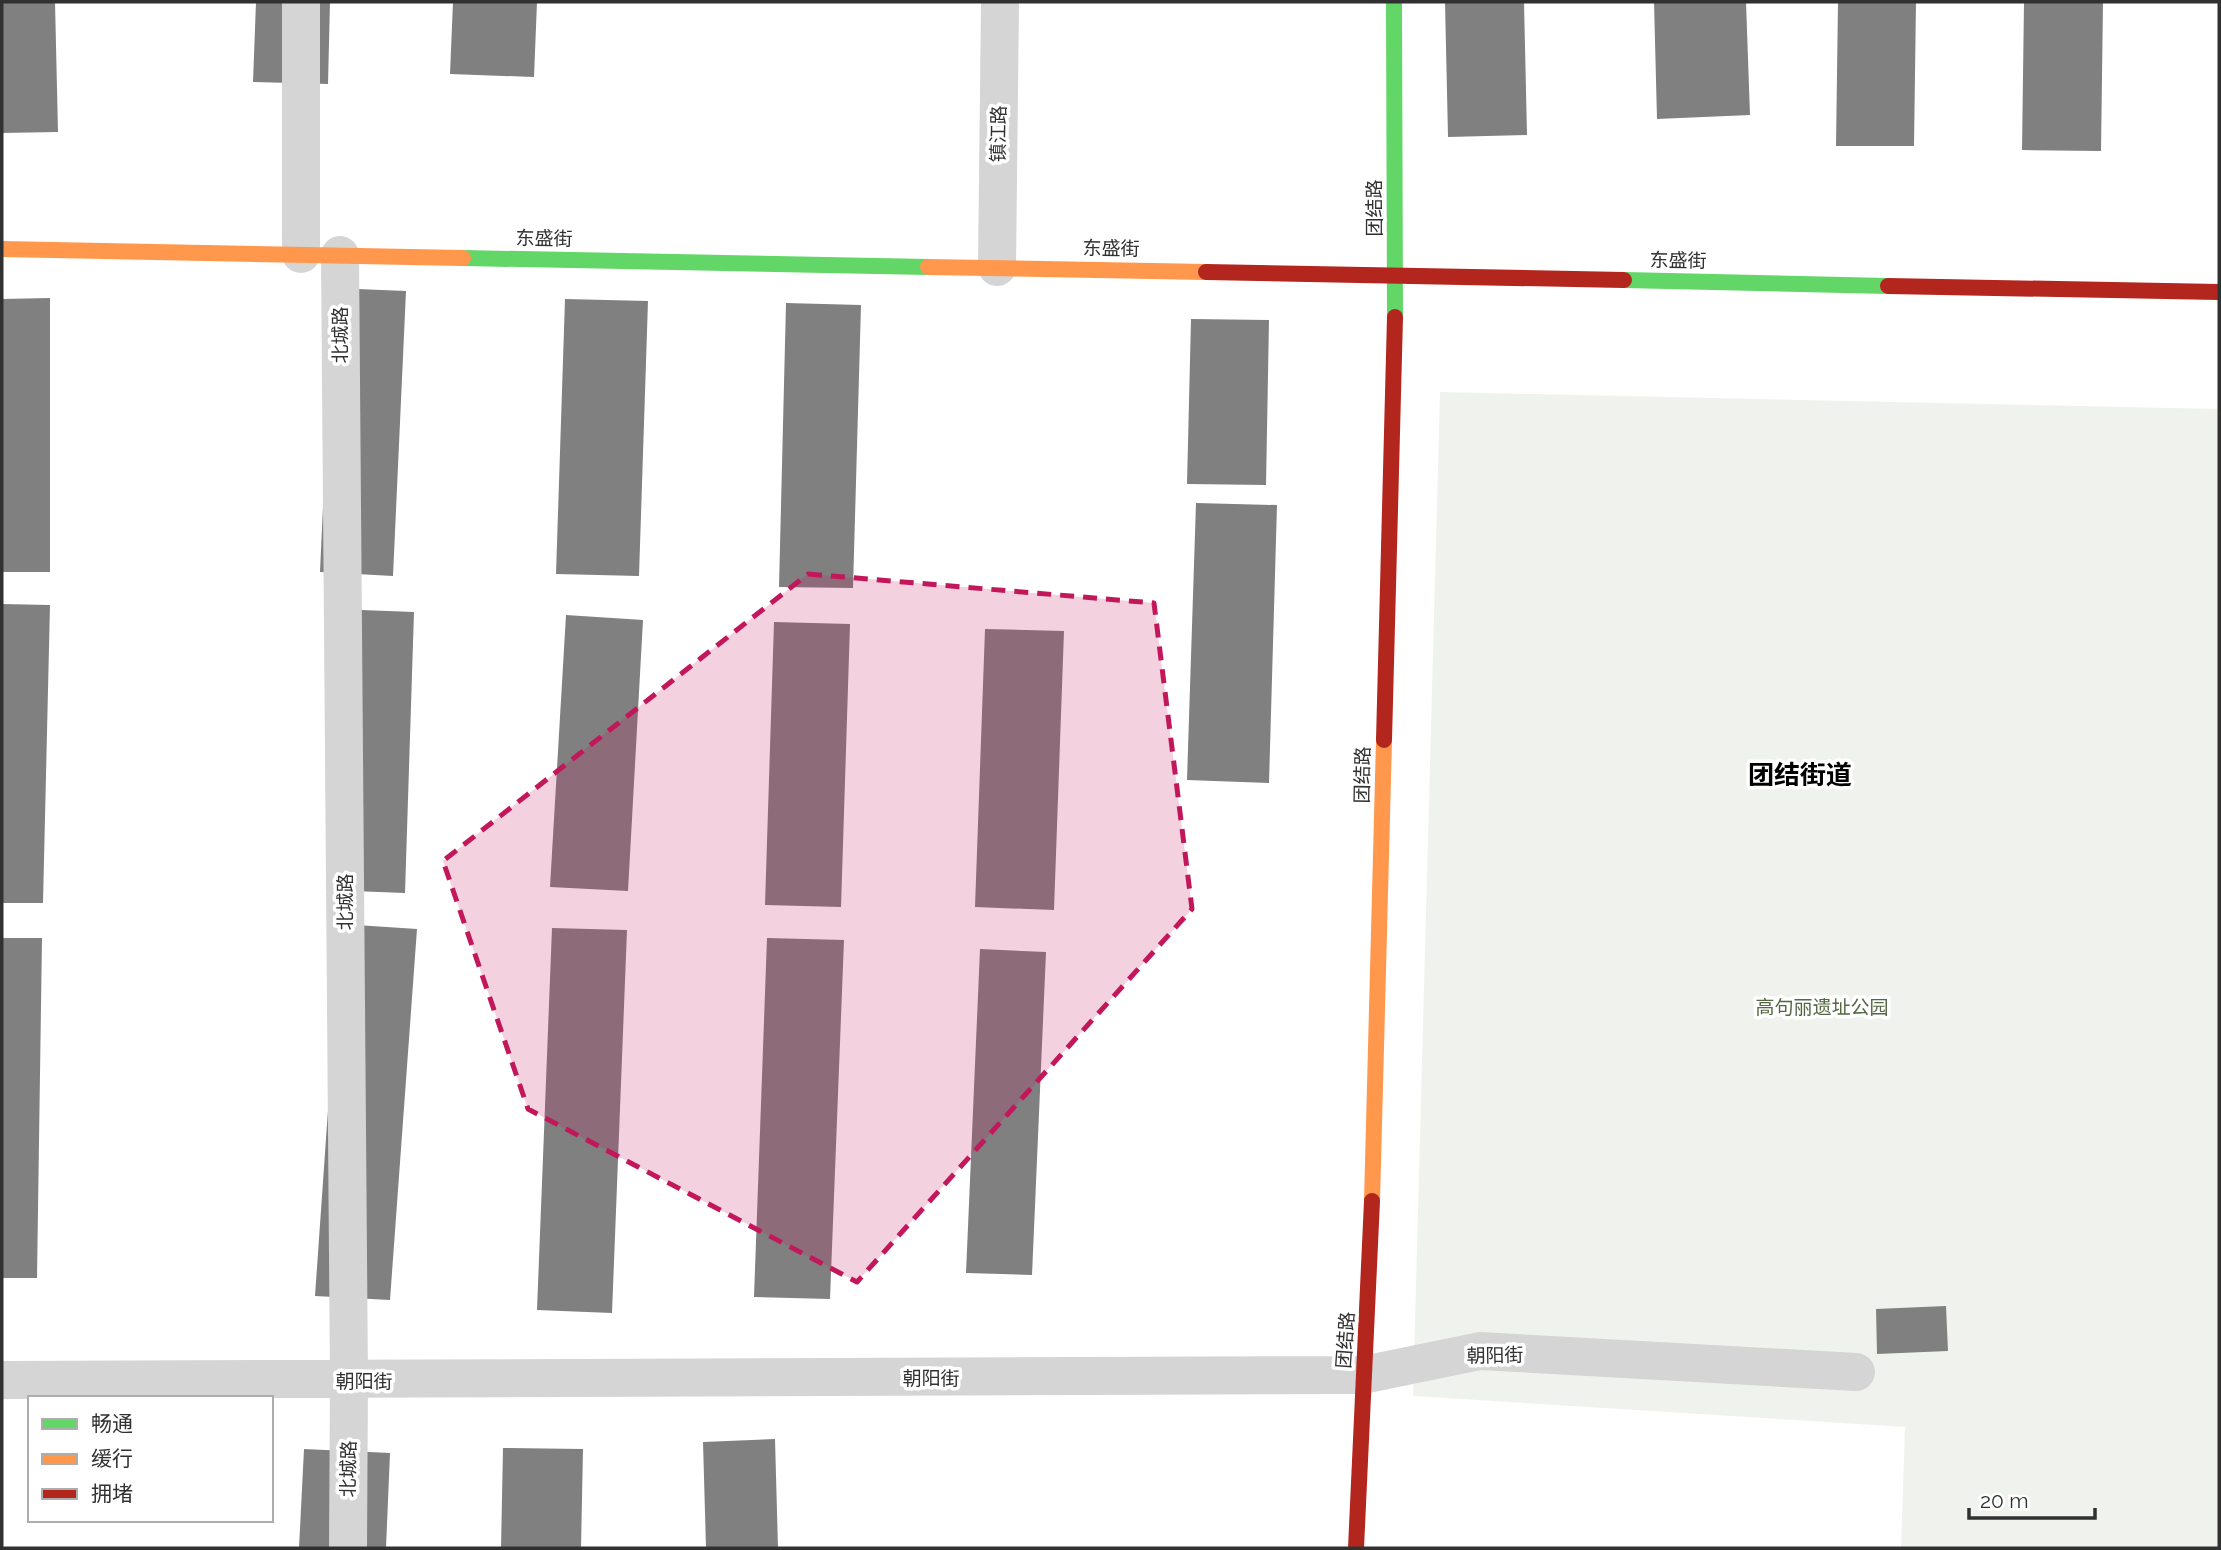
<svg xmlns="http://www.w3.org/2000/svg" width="2221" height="1550" font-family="Raleway,'Noto Sans SC',sans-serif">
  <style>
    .green { fill: #f0f3ed }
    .building { fill: #808080 }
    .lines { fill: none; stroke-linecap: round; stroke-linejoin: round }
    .street { stroke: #d5d5d5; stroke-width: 38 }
    .fast { stroke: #63d668; stroke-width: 16 }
    .slow { stroke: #ff974d; stroke-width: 16 }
    .jam { stroke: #b3261e; stroke-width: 16 }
    .marked { fill: #c2185b; fill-opacity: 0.2; stroke: #c2185b; stroke-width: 5; stroke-dasharray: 14 9; stroke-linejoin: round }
    .labels { text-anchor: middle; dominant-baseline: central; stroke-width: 7; stroke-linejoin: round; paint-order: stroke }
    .street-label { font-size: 19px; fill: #313131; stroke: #fff }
    .park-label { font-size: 19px; fill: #556843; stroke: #fff }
    .district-label { font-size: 26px; font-weight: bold; fill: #000; stroke: #fff }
  </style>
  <rect width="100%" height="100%" fill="#fff"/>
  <path class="green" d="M1440,392L2219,409V1548H1901L1905,1427L1413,1396Z"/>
  <path class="building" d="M2,2H55L58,132L2,133Z
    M256,2H330L328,84L253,82Z
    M453,2H537L534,77L450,74Z
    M1445,2H1524L1527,135L1448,137Z
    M1654,2H1746L1750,115L1657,119Z
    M1838,2H1916L1914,146H1836Z
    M2024,2H2103L2101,151L2022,150Z
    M333,288L406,291L393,576L320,572Z
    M50,298V572H2V299Z
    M565,299L648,301L639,576L556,574Z
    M786,303L861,305L853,588L779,587Z
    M1191,319L1269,320L1266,485L1187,484Z
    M1196,503L1277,505L1269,783L1187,780Z
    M2,604L50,605L43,903H2Z
    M335,609L414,612L405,893L326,890Z
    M566,615L643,620L628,891L550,887Z
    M774,622L850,624L841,907L765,905Z
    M985,629L1064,631L1054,910L975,907Z
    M341,924L417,929L390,1300L315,1296Z
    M552,928L627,930L612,1313L537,1310Z
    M2,938H42L37,1278H2Z
    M767,938L844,940L830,1299L754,1297Z
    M980,949L1046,952L1032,1275L966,1273Z
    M1946,1306L1948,1351L1877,1354L1876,1309Z
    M775,1439L778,1548H706L703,1442Z
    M503,1448L583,1449L581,1548H501Z
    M304,1449L390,1453L386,1548H299Z"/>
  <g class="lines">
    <path class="street" d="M301,254V2
      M340,255L349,1381L348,1548
      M997,267L1000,2
      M2,1380L1363,1375L1480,1351L1856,1372"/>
    <path class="fast" d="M1394,2L1395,317
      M463,258L928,267
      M1624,280L1888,286"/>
    <path class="slow" d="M2,249L463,258
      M928,267L1206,272
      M1372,1201L1384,740"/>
    <path class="jam" d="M1206,272L1624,280
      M1888,286L2219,292
      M1384,740L1395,317
      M1356,1548L1372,1201"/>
  </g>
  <path class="marked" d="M808,574L1154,603L1192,909L857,1282L528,1109L443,861Z"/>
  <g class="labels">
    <g class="street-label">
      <text transform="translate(998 134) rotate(-89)">镇江路</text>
      <text transform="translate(1374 208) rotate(-90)">团结路</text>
      <text transform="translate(544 238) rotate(1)">东盛街</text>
      <text transform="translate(1111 248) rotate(1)">东盛街</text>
      <text transform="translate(1678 260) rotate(1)">东盛街</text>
      <text transform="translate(340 335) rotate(-90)">北城路</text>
      <text transform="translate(1362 775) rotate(-89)">团结路</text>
      <text transform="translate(345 902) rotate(-90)">北城路</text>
      <text transform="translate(1345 1340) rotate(-86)">团结路</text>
      <text transform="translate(1495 1355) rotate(-1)">朝阳街</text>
      <text x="931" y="1378">朝阳街</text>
      <text x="364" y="1381">朝阳街</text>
      <text transform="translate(348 1469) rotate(-89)">北城路</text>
    </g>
    <g class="park-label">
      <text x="1822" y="1007">高句丽遗址公园</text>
    </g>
    <g class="district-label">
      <text x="1800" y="775">团结街道</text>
    </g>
  </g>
  <rect width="2221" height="1550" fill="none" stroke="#313131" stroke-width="7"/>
  <rect x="28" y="1396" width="245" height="126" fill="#ffffff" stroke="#adadad" stroke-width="2"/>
  <rect x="42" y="1419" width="35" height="10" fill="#63d668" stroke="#adadad" stroke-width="2"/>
  <text x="91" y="1431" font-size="21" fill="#313131">畅通</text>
  <rect x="42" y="1454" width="35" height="10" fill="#ff974d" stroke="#adadad" stroke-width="2"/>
  <text x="91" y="1466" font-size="21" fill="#313131">缓行</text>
  <rect x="42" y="1489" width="35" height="10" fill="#b3261e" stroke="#adadad" stroke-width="2"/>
  <text x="91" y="1501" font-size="21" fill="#313131">拥堵</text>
  <path d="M1969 1508v10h126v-10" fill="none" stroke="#313131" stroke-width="3.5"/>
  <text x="1980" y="1508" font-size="21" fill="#313131" stroke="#ffffff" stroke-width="5" paint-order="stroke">20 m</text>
</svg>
